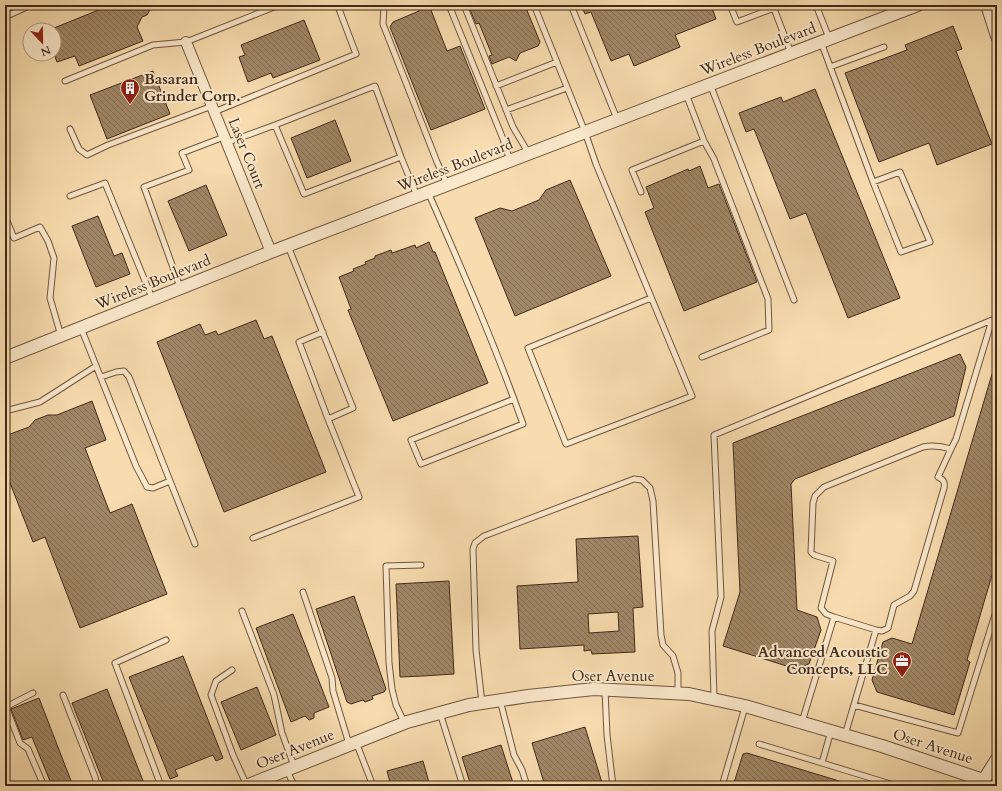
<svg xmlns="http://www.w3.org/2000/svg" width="1002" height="791" font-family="Cardo,serif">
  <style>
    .building { fill: url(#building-back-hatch); stroke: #402a19; fill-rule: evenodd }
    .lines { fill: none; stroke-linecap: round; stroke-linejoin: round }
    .service-casing { stroke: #6e563e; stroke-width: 7 }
    .minor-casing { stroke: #6e563e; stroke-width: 12 }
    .tertiary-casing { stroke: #6e563e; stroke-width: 14 }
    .service { stroke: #fae8cb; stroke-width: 5 }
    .minor { stroke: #fae8cb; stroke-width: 10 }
    .tertiary { stroke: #fae8cb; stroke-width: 12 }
    .labels { text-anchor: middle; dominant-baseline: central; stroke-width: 4; stroke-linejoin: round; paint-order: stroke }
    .street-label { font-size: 15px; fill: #402a19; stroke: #fae8cb }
    .poi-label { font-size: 15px; font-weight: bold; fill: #402a19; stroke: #fae8cb; text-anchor: start }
  </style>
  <defs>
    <pattern id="building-back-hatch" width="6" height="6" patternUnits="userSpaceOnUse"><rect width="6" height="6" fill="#a08767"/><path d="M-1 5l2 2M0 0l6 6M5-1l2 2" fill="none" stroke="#846f54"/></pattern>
  </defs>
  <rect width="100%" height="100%" fill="#f8dcaf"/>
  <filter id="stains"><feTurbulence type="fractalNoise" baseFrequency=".005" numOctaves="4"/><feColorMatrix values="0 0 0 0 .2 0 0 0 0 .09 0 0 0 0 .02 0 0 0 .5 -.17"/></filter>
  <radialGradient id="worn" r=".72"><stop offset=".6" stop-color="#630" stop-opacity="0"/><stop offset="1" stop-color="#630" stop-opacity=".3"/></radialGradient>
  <path class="building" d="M111,5H148L150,10L147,15L142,17L137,27L143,41L79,66L75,56L57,62L54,54V28Z
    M417,5H429L447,51L460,46L485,109L431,130L390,27L393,22L419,11Z
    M468,5H520V7L526,8L540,42L538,46L520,53L516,61L509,57L492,64L489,56L492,55L479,23L476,24Z
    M581,5H711L716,19L675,35L680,47L634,66L629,54L611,61L591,12L585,14Z
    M304,20L320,60L273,78L271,73L248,82L239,57L245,55L241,45Z
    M953,26L962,49L956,51L992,144L937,165L929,143L879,162L845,73L907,50L905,45Z
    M153,71L170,114L107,139L90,95Z
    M815,89L900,298L848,318L806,213L790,219L754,129L746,132L739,113L781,97L783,102Z
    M335,120L351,161L307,178L291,138Z
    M700,166L708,188L719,184L757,282L684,311L645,212L654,208L646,187L688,169L689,171Z
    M570,180L611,276L515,316L475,218L500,208L512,211L539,200L546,190Z
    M206,185L227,235L189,251L168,201Z
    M98,216L114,256L122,253L130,274L96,287L72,226Z
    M429,242L433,252H435L488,383L393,421L348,310L351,309L339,277L354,271L353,269L366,264L365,262L375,258V256L391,250L392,253L415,245L416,248Z
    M256,320L264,339L272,336L326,472L224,512L157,342L200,324L205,335L216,331L218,335Z
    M960,354L966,367L954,416L795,479L791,484L797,610L817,617L821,630L809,664L796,669L723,646L740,592L733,443Z
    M995,364H997V558L967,660L970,662L954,715L877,692L872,680L883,642L892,638L912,644Z
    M92,401L106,440L85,448L110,513L132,504L167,594L80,628L45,537L33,542L5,470V436L29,427L35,420L48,415H57Z
    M638,536L643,607L633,608L635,652L592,654L591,650L584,651V645L520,649L517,586L578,582L576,539ZM618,612L619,631L589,633L588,614Z
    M449,581L454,674L423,676L400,677L396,584Z
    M354,596L386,689L384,692L372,696L373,699L365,702L363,700L351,704L347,702L316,609Z
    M293,614L329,707L314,713V718L309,720L305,716L291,722L256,628Z
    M183,656L223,758L216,761L213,755L175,770L178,776L170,779L129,677Z
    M257,687L276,735L241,750L221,702Z
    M107,689L145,786H105L72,703Z
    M39,698L73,786H52L32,737L23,740L11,709Z
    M585,727L603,786H545L532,743Z
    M501,745L514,786H471L462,757Z
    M747,753L849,784L848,786H733L743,754Z
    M423,761L430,786H391L387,771Z"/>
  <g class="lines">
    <g class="service-casing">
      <path id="service" d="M387,5L384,6L383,24L437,162L447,184
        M449,5L503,139L510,161
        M464,5L513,127L529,154
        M534,5L585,132L596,164L692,396L566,444L528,348L651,298
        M571,5L617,119
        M730,5L737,22L774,8
        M816,5L829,38
        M773,6L791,53
        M7,16L31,5
        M821,42L873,182L900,172L930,242L901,252L873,182
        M830,67L884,47
        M65,81L153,45L186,42L279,5
        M710,84L794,300
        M496,86L557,62
        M506,110L567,88
        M214,112L356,54L339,9
        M70,129L79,149L87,155L108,145L212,106
        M226,143L275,125
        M401,157L375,86L275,125L304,194L401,157L417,196
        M428,192C462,269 495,345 523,424L421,464L411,440L514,399
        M641,192L632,170L704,141L686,94
        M70,196L105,183L152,298
        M5,216L14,238L40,227L48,241L54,258L50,298L61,336
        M180,287L144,187L189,170L182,153L224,137
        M81,328L136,466L147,487L153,488L170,481L129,377L124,371L116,372L101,377
        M323,332L299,342L328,419
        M702,357L769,330L768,299L714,159L704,141
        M5,411L40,402L96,366
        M170,481L195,544
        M253,538L359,497L328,419L353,408L288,246
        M303,592L332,678L333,691L349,744
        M242,611L274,695L282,733L294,766
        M834,617L876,630
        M232,670L216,681L211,695L233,755L247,786
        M605,690L607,735L613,786
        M33,693L6,707L20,743L28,749L44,786
        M63,695L95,777L97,786
        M714,698L712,631L721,597L714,435L992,320L956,439L951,449C941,446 933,445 923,447L824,487L815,496L813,503L811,552L814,555L833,561L821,608L826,614L834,617L802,722
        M500,700L514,755L522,770L527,786
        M482,703L476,650L473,549L475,543L484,536L634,479L642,480L650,488L653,501L661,635L663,645L673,656L678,673V694
        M854,705L958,733L997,608
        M440,713L463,786
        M404,722L396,705L392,689L389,663L386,566L421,565
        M831,731L822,763L897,786
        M845,735L876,630L882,631L888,628L894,605L910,596L914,591L944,488C945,482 944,480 938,477L951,449
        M356,742L373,786
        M759,744L822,763
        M287,770L294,786
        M161,786L115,663L166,640
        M722,786L745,707"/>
    </g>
    <g class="minor-casing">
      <path id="minor" d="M186,42L271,252"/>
    </g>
    <g class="tertiary-casing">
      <path id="tertiary" d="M987,5L997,36
        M5,358L271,252L918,5
        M246,786L407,722L469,705L528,696L594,689L689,694L745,706L882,746L983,780
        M980,786L997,759"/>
    </g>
    <use href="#service" class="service"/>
    <use href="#minor" class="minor"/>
    <use href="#tertiary" class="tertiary"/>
  </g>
  <defs>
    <g id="building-pin" transform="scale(1)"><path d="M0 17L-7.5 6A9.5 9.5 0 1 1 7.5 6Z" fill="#8f2418" stroke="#fae8cb"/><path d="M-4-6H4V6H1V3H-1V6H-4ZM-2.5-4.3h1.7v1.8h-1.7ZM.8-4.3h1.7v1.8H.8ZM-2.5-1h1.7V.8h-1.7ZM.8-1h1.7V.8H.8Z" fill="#fff"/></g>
    <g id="office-pin" transform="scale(1)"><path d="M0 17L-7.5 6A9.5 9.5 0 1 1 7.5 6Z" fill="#8f2418" stroke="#fae8cb"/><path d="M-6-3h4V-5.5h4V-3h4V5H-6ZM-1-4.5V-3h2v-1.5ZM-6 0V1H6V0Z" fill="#fff"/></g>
  </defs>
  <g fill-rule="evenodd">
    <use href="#building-pin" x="130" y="88"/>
    <use href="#office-pin" x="902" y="661"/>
  </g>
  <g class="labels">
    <g class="street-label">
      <text transform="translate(758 49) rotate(-21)">Wireless Boulevard</text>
      <text transform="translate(247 153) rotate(68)">Laser Court</text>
      <text transform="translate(455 165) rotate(-21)">Wireless Boulevard</text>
      <text transform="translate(153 282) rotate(-22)">Wireless Boulevard</text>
      <text x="613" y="676">Oser Avenue</text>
      <text transform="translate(933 746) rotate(18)">Oser Avenue</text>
      <text transform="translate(295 749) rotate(-22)">Oser Avenue</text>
    </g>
    <g class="poi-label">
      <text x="144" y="79">Basaran<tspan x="144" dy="17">Grinder Corp.</tspan></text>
      <text x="888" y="652" text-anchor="end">Advanced Acoustic<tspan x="888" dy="17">Concepts, LLC</tspan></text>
    </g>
  </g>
  <rect width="1002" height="791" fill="none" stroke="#f8dcaf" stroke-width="20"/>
  <rect x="6" y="6" width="990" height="779" fill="none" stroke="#402a19" stroke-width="2"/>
  <rect x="10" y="10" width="982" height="771" fill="none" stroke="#402a19"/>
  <g transform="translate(42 42) rotate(158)"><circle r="19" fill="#fae8cb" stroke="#b09c84"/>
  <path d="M0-3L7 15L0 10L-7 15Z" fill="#8f2418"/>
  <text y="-6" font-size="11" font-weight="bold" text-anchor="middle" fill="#402a19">N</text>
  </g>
  <rect width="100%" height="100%" filter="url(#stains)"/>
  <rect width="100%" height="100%" fill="url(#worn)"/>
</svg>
